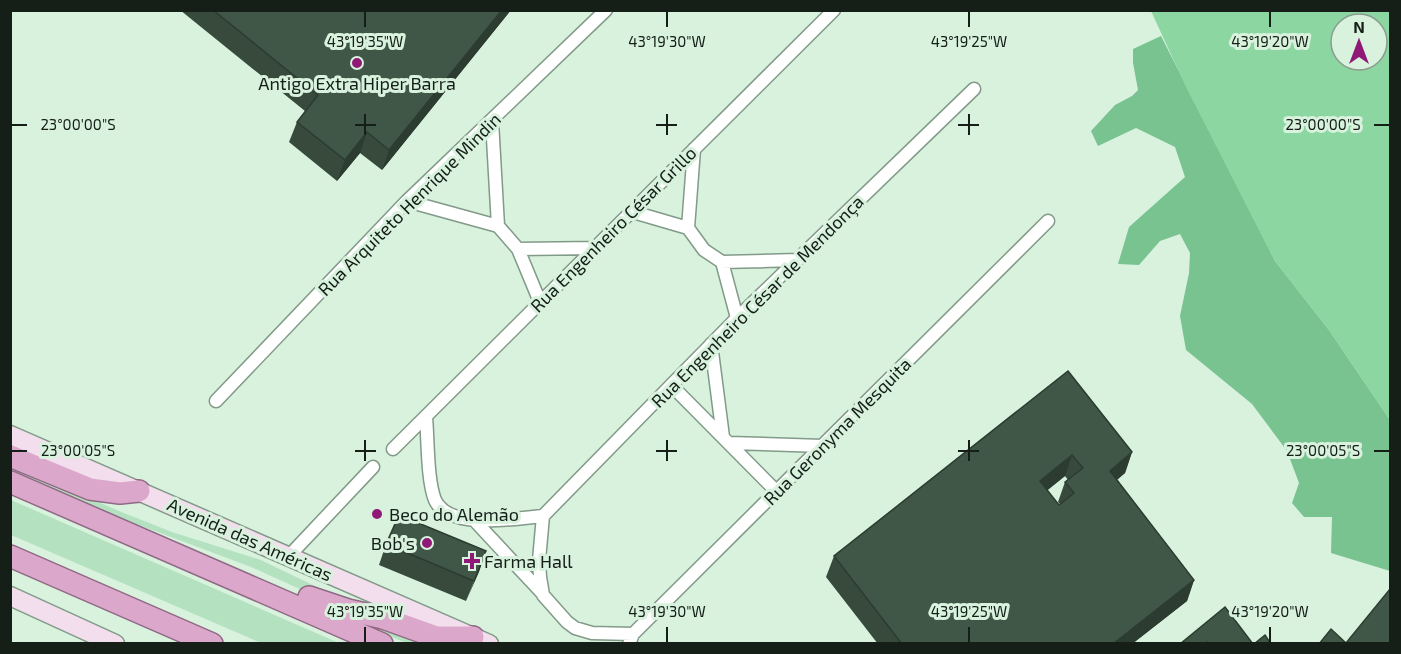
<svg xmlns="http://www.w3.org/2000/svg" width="1401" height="654" font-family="'Exo 2',sans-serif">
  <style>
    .green { fill: #b4e2c0 }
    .forest { fill: #79c390 }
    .water { fill: #8bd6a1; fill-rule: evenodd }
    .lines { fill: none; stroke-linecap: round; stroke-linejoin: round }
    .minor-casing { stroke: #829a88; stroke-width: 15 }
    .secondary-casing { stroke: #829a88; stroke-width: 21 }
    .trunk-casing { stroke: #906984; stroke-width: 24 }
    .minor { stroke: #fff; stroke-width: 12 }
    .secondary { stroke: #f2deec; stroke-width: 18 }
    .trunk { stroke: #dba8cc; stroke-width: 21 }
    .wall { fill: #374a3c; fill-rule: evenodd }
    .shaded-wall { fill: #2d3c31 }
    .building { fill: #405646; stroke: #2d3c31; stroke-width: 1.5; fill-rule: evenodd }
    .ticks { fill: none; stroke: #151e17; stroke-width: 2 }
    .poi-dot { fill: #901978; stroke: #d8f2de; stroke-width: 2 }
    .labels { text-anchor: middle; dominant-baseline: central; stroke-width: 6; stroke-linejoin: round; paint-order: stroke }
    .poi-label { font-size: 18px; fill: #151e17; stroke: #d8f2de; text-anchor: start }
    .street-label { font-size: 18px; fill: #151e17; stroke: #d8f2de }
    .ticks-label { font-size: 15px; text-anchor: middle; fill: #151e17; stroke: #d8f2de; stroke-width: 6; stroke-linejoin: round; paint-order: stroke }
  </style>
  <rect width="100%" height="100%" fill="#d8f2de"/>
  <path class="green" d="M11,464L119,511L172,532L261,560L358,607L324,600L251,567L115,516L11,471Z
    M11,500L339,643H261L11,535Z
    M339,614L433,643H406Z"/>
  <path class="forest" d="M1161,36L1275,261L1329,330L1390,420V571L1331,553L1332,517H1304L1292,503L1299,483L1287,451L1252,404L1186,350L1180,316L1189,273L1190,253L1180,234L1160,241L1139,265L1118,264L1129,227L1185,177L1175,147L1136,128L1098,146L1091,131L1115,105L1132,96L1138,90L1133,63V49Z"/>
  <path class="water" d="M1151,11H1390V420L1329,330L1275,261L1186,87ZM1341,24H1377V60H1341Z"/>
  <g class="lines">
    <g class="minor-casing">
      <path id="minor" d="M492,121L498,226
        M407,201L498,226L518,249L540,302
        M633,212L688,228L704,250L722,262L737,318
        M688,228L694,149
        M518,249L597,248
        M722,262L797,260
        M711,344L723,437
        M671,385L776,491
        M216,401L407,201L606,10
        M426,417C428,439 427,480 435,500C449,531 516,518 543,516L539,560L540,577L543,595L567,622L575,628L592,633L633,634
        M729,443L823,446
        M393,449L834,10
        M543,516L737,318L974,89
        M474,520L543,594
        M289,556L373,467
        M629,644L633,634L1048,221"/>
    </g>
    <g class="secondary-casing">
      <path id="secondary" d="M10,435L489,644
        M10,596L115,644"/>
    </g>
    <g class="trunk-casing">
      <path id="trunk" d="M10,456L90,489L120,493L139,491
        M10,482L382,644
        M10,556L212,644
        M309,597L348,610L383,618L436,637H473"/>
    </g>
    <use href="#minor" class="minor"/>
    <use href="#secondary" class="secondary"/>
    <use href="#trunk" class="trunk"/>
  </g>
  <path class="wall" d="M180,10H511L382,170L360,153L337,181L289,142L297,122L305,111Z
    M1068,371L1132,452L1125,473L1117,480L1194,580L1187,601L1132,644H878L826,577L834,556ZM1065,476L1068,480L1065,482L1058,502L1060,504L1059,505L1047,490Z
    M386,544L486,551L466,601L379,565Z"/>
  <path class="shaded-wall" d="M502,10H511L382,170L389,150Z
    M367,132L360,153L337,181L345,160Z
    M1132,452L1125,473L1102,491L1110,471Z
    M1072,455L1065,476L1033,502L1040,481Z
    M486,551L479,572L466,601Z
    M1194,580L1187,601L1132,644H1113Z"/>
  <path class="building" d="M213,10H502L389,150L367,132L345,160L297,122L318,95Z
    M1068,371L1132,452L1110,471L1194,580L1113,644H902L834,556ZM1072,455L1083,468L1065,482L1074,493L1059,505L1040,481Z
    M399,515L486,551L474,581L386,544Z
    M1390,589V644H1319L1331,629L1346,643Z
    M1225,607L1253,644H1208L1207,642L1204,644H1180Z
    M1265,635L1271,644H1254Z"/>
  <path class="ticks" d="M365,12V27M667,12V27M969,12V27M1270,12V27M365,114V135M667,114V135M969,114V135M12,125H27M355,125H376M656,125H677M958,125H979M1374,125H1389M365,440V461M667,440V461M969,440V461M12,451H27M355,451H376M656,451H677M958,451H979M1374,451H1389M365,627V642M667,627V642M969,627V642M1270,627V642"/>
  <g class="poi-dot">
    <circle cx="357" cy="63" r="6"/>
    <circle cx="377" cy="514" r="6"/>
    <circle cx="427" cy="543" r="6"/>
    <path d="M469 552h6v6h6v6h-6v6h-6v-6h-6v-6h6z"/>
  </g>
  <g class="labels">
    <g class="poi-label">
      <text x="357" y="83" text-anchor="middle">Antigo Extra Hiper Barra</text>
      <text x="389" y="514">Beco do Alemão</text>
      <text x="415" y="543" text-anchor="end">Bob's</text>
      <text x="484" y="561">Farma Hall</text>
    </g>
    <g class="street-label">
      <text transform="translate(409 204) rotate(-45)">Rua Arquiteto Henrique Mindin</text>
      <text transform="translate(613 229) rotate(-45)">Rua Engenheiro César Grillo</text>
      <text transform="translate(757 301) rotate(-45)">Rua Engenheiro César de Mendonça</text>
      <text transform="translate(837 431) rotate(-45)">Rua Geronyma Mesquita</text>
      <text transform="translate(250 539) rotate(24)">Avenida das Américas</text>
    </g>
  </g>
  <g class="ticks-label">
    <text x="365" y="47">43°19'35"W</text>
    <text x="667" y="47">43°19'30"W</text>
    <text x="969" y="47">43°19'25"W</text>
    <text x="1270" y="47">43°19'20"W</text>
    <text x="78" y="130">23°00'00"S</text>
    <text x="1323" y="130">23°00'00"S</text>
    <text x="78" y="456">23°00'05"S</text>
    <text x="1323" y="456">23°00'05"S</text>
    <text x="365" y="617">43°19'35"W</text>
    <text x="667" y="617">43°19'30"W</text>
    <text x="969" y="617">43°19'25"W</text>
    <text x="1270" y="617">43°19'20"W</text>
  </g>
  <rect width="1401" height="654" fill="none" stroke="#151e17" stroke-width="24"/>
  <g transform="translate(1359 42)"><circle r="28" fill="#d8f2de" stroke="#8a9d8e" stroke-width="1.5"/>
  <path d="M0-4.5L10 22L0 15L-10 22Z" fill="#901978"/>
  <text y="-9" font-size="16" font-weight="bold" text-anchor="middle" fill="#151e17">N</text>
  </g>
</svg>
